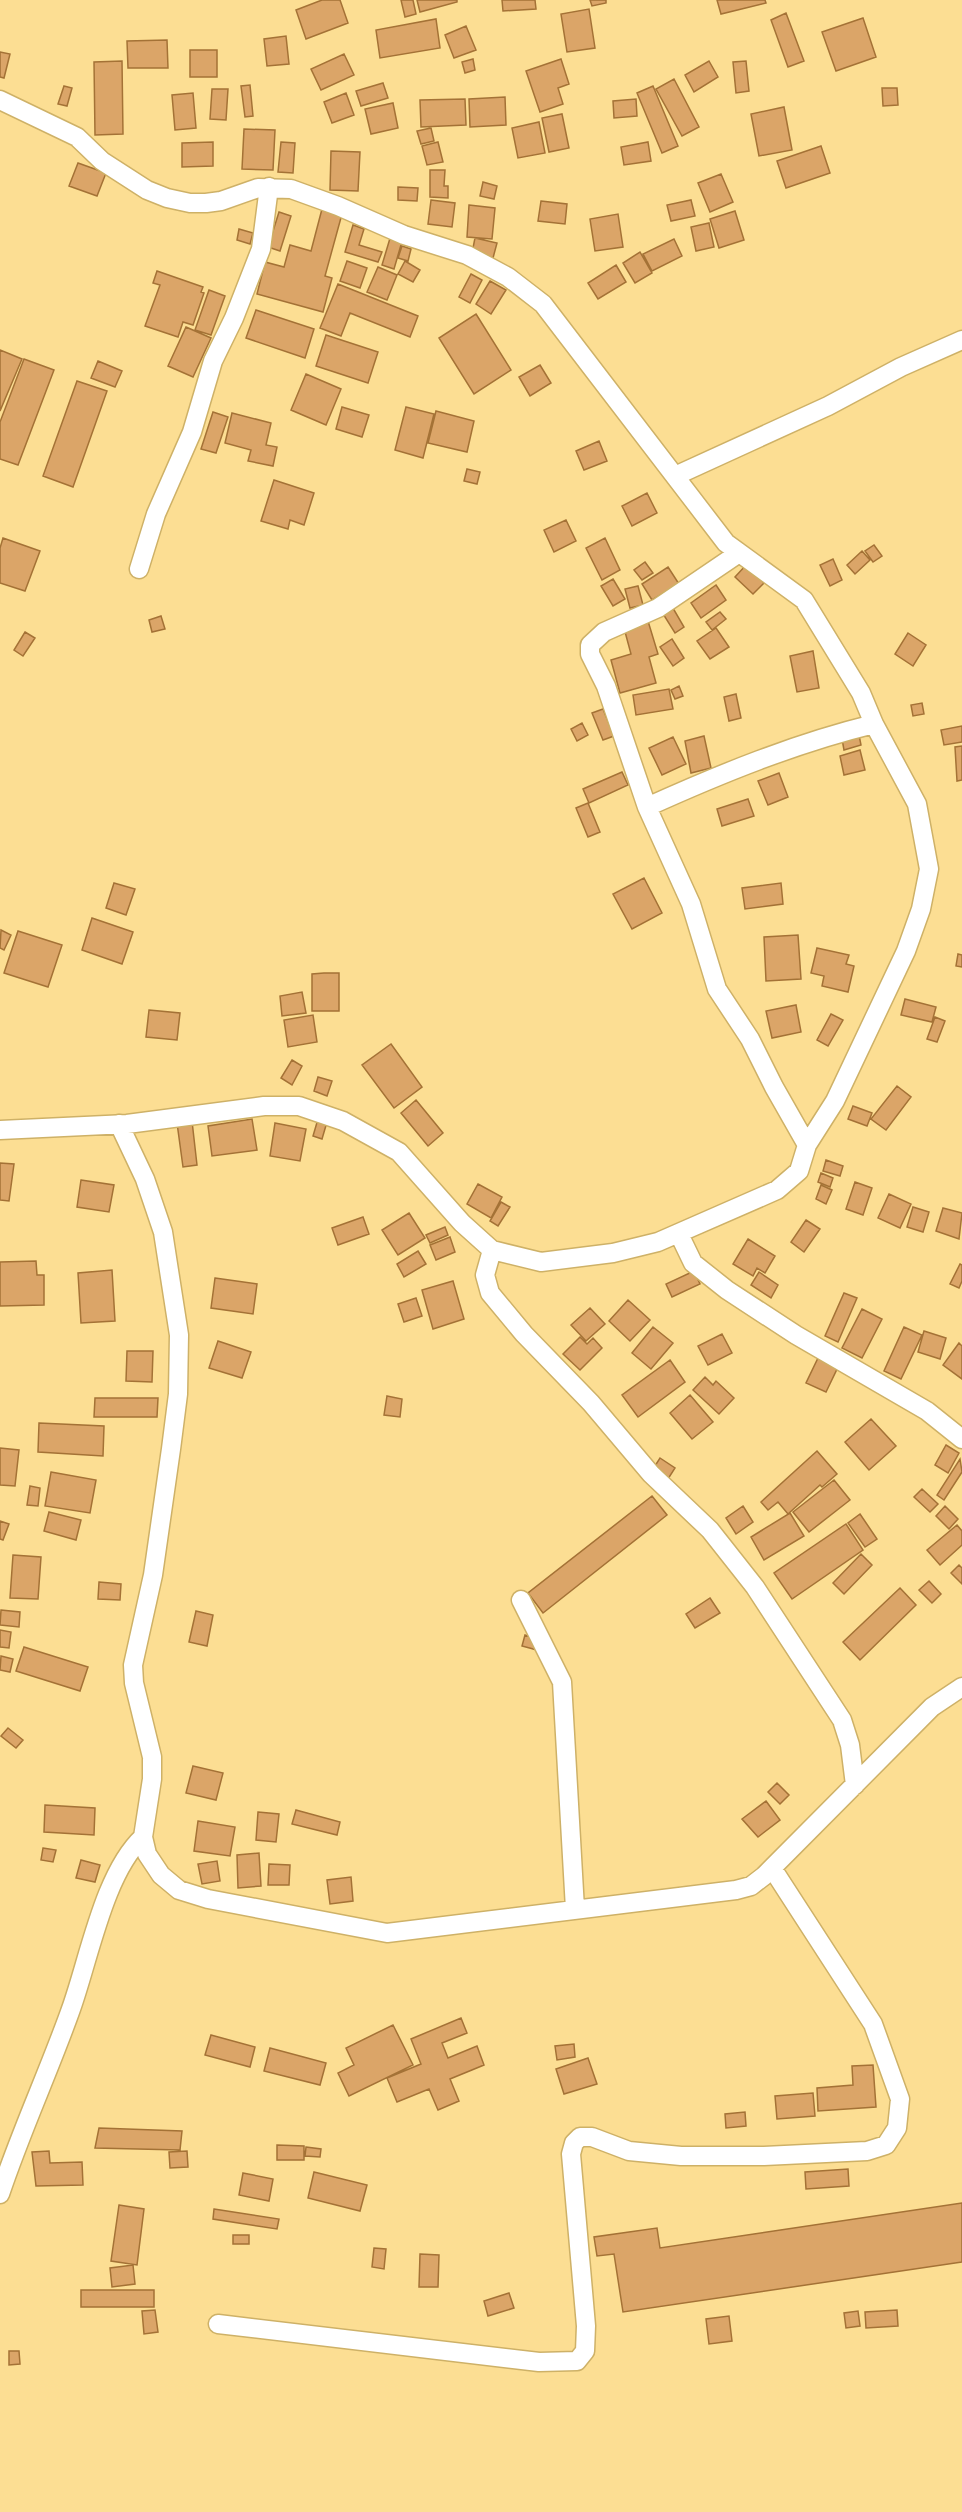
<svg xmlns="http://www.w3.org/2000/svg" width="962" height="2512" font-family="'Nunito Sans',sans-serif">
  <style>
    .building { fill: #dba568; stroke: #a47236; stroke-width: 1.5 }
    .lines { fill: none; stroke-linecap: round; stroke-linejoin: round }
    .minor-casing { stroke: #ceb167; stroke-width: 21 }
    .minor { stroke: #fff; stroke-width: 18 }
  </style>
  <rect width="100%" height="100%" fill="#fcde93"/>
  <path class="building" d="M322,0H340L348,23L306,39L296,10Z
    M401,0H413L416,14L405,17Z
    M417,0H457V2L420,12Z
    M502,0H535L536,9L503,11Z
    M590,0H606V3L592,6Z
    M717,0H765L766,3L721,14Z
    M589,9L595,48L567,52L561,14Z
    M786,13L804,61L788,67L771,20Z
    M863,18L876,57L836,71L822,32Z
    M436,19L440,48L380,58L376,30Z
    M466,26L476,50L454,58L445,35Z
    M286,36L289,64L267,66L264,39Z
    M167,40L168,68H128L127,41Z
    M190,50H217V77H190Z
    M0,52L10,54L4,78L0,77Z
    M344,54L354,75L321,90L311,69Z
    M473,59L475,70L465,73L462,62Z
    M561,59L569,84L558,88L563,104L540,112L526,71Z
    M122,61L123,134L95,135L94,62Z
    M709,61L718,77L694,92L685,75Z
    M746,61L749,91L736,93L733,62Z
    M674,79L699,127L682,136L656,89Z
    M383,83L388,98L361,106L356,91Z
    M250,85L253,116L245,117L241,86Z
    M64,86L72,88L67,106L58,104Z
    M653,86L678,146L662,153L637,93Z
    M882,88H897L898,105L883,106Z
    M212,89H228L226,120L210,119Z
    M193,93L196,128L175,130L172,95Z
    M346,93L354,115L332,123L324,102Z
    M505,97L506,125L470,127L469,99Z
    M465,99L466,125L421,127L420,100Z
    M636,99L637,116L614,118L613,101Z
    M393,103L398,128L371,134L365,109Z
    M784,107L792,150L759,156L751,114Z
    M562,114L569,148L549,152L542,118Z
    M539,122L545,153L518,158L512,128Z
    M431,128L434,141L421,144L417,131Z
    M244,129L275,130L273,170L242,169Z
    M213,142V166L182,167V143Z
    M281,142L295,143L293,173L278,172Z
    M438,142L443,162L427,165L422,146Z
    M648,142L651,161L624,165L621,147Z
    M821,146L830,173L786,188L777,161Z
    M331,151L360,152L358,191L330,190Z
    M78,163L106,173L97,196L69,186Z
    M430,170H445L444,186H448V198L430,197Z
    M721,174L733,202L710,212L698,183Z
    M483,182L497,186L494,199L480,196Z
    M398,187L418,188L417,201L398,200Z
    M431,200L455,203L452,227L428,224Z
    M691,200L695,216L671,221L667,205Z
    M541,201L567,204L565,224L538,221Z
    M469,205L495,208L492,239L467,237Z
    M322,209L342,214L325,276L332,278L323,312L257,294L265,262L284,267L290,245L311,251Z
    M735,211L744,240L719,248L710,219Z
    M279,212L291,216L280,251L268,247Z
    M618,214L623,247L595,251L590,219Z
    M709,223L714,247L696,251L691,227Z
    M353,225L364,229L359,245L382,252L378,262L345,252Z
    M239,229L253,233L250,244L237,240Z
    M391,235L403,238L394,269L382,265Z
    M475,238L497,243L493,258L472,253Z
    M674,239L682,256L652,271L643,254Z
    M402,246L411,249L408,261L398,258Z
    M640,252L652,273L635,283L623,263Z
    M347,261L367,268L360,288L340,281Z
    M405,261L420,270L413,282L398,274Z
    M616,265L626,282L598,299L588,283Z
    M378,267L397,275L387,300L367,292Z
    M157,271L203,287L201,292L204,293L193,325L183,322L178,337L145,326L160,285L153,283Z
    M471,274L482,280L470,303L459,297Z
    M490,281L506,290L491,314L476,304Z
    M338,284L418,316L410,337L350,313L341,336L320,328Z
    M209,290L225,296L211,335L195,330Z
    M256,310L314,329L305,358L246,338Z
    M476,314L511,370L474,394L439,338Z
    M186,327L211,338L193,377L168,366Z
    M326,335L378,352L368,383L316,366Z
    M0,350L22,359L0,411Z
    M24,359L54,370L18,465L0,459V422Z
    M98,361L122,371L115,387L91,378Z
    M540,365L551,383L530,396L519,377Z
    M306,374L341,389L326,425L291,410Z
    M77,381L107,391L73,487L43,476Z
    M342,407L369,415L362,437L336,429Z
    M406,407L434,414L423,458L395,450Z
    M436,411L474,421L467,452L428,443Z
    M213,412L228,417L216,453L201,449Z
    M232,413L271,423L266,445L277,447L273,466L248,461L251,450L225,443Z
    M599,441L607,461L584,470L576,451Z
    M467,469L480,472L477,484L464,481Z
    M274,480L314,493L304,525L290,520L288,529L261,521Z
    M647,493L657,513L632,526L622,506Z
    M566,520L576,541L554,552L544,530Z
    M3,538L40,551L25,591L0,583V548Z
    M605,538L620,570L602,580L586,548Z
    M874,545L882,556L873,562L865,551Z
    M862,551L870,560L855,574L847,565Z
    M833,559L842,580L830,586L820,565Z
    M645,562L653,573L642,580L634,570Z
    M746,565L764,583L753,594L735,577Z
    M668,567L679,584L652,600L642,584Z
    M613,579L625,599L613,606L601,586Z
    M716,585L726,600L701,618L691,603Z
    M638,586L643,605L630,608L625,589Z
    M670,603L684,627L675,633L660,609Z
    M720,612L726,619L712,630L706,622Z
    M161,616L165,629L152,632L149,620Z
    M648,621L658,654L649,657L656,683L620,693L611,660L631,654L624,628Z
    M716,628L729,647L710,659L697,641Z
    M25,632L35,638L23,656L14,650Z
    M908,633L926,645L913,666L895,654Z
    M672,639L684,658L673,666L660,647Z
    M813,651L819,688L797,692L790,656Z
    M679,686L683,696L675,699L671,690Z
    M669,689L673,709L636,715L633,695Z
    M736,694L741,718L729,721L724,697Z
    M922,703L924,714L913,716L911,705Z
    M603,709L614,736L603,740L592,713Z
    M582,723L588,735L577,741L571,729Z
    M962,726V742L944,745L941,730Z
    M859,735L861,745L844,750L842,739Z
    M704,736L711,768L691,773L685,741Z
    M673,737L686,764L662,775L649,748Z
    M962,746V780L957,781L955,747Z
    M860,750L865,770L844,775L840,756Z
    M622,772L628,785L589,803L583,789Z
    M779,773L788,797L768,805L758,781Z
    M748,799L754,816L722,826L717,809Z
    M588,803L600,832L588,837L576,808Z
    M644,878L662,913L632,929L613,894Z
    M114,883L135,889L126,915L106,908Z
    M781,883L783,904L745,909L742,888Z
    M92,918L133,932L122,964L82,950Z
    M1,930L11,935L4,950L0,948Z
    M18,931L62,945L48,987L4,973Z
    M798,935L801,979L766,981L764,937Z
    M817,948L849,955L846,964L854,966L848,992L822,986L824,976L811,973Z
    M958,954L962,955V967L956,966Z
    M324,973H339V1011H312V974Z
    M302,992L306,1013L282,1016L280,996Z
    M905,999L936,1007L932,1022L901,1015Z
    M796,1005L801,1032L772,1038L766,1011Z
    M149,1010L180,1013L177,1040L146,1037Z
    M831,1014L843,1020L828,1046L817,1040Z
    M313,1015L317,1042L288,1047L284,1020Z
    M935,1017L945,1021L937,1042L927,1039Z
    M391,1044L422,1087L394,1108L362,1065Z
    M292,1060L302,1066L292,1085L281,1078Z
    M318,1077L332,1081L327,1096L314,1091Z
    M897,1086L911,1097L886,1130L871,1119Z
    M416,1100L443,1133L428,1146L401,1113Z
    M853,1106L872,1113L867,1126L848,1119Z
    M252,1119L257,1150L212,1156L208,1126Z
    M318,1119L327,1122L322,1139L313,1136Z
    M192,1121L197,1165L183,1167L177,1123Z
    M275,1123L306,1129L300,1161L270,1156Z
    M826,1160L843,1166L840,1176L823,1171Z
    M0,1163L14,1164L9,1201L0,1200Z
    M821,1173L833,1178L830,1187L818,1182Z
    M81,1180L114,1185L109,1212L77,1207Z
    M855,1182L872,1188L863,1215L846,1209Z
    M478,1184L502,1197L491,1218L467,1204Z
    M821,1185L832,1190L826,1204L816,1199Z
    M889,1194L911,1204L900,1228L878,1218Z
    M501,1202L510,1207L498,1226L490,1221Z
    M913,1207L929,1212L923,1232L907,1227Z
    M943,1208L962,1213L959,1239L936,1231Z
    M409,1213L425,1238L398,1255L382,1230Z
    M363,1217L369,1234L338,1245L332,1228Z
    M806,1220L820,1229L804,1252L791,1242Z
    M445,1227L448,1235L430,1243L426,1235Z
    M450,1237L455,1252L436,1260L430,1245Z
    M748,1239L775,1256L765,1273L757,1268L753,1276L733,1264Z
    M418,1251L426,1264L404,1277L397,1264Z
    M36,1261L37,1275H44V1305L0,1306V1262Z
    M960,1264L962,1265V1281L959,1288L950,1284Z
    M112,1270L115,1321L81,1323L78,1273Z
    M694,1271L700,1284L672,1297L666,1284Z
    M759,1272L778,1285L771,1298L751,1285Z
    M215,1278L257,1284L253,1314L211,1308Z
    M453,1281L464,1319L433,1329L422,1290Z
    M844,1293L857,1298L838,1342L825,1336Z
    M416,1298L422,1316L404,1322L398,1304Z
    M628,1300L650,1320L630,1341L609,1321Z
    M590,1308L605,1324L586,1341L571,1325Z
    M862,1309L882,1319L862,1358L842,1348Z
    M653,1327L673,1343L651,1369L632,1353Z
    M904,1327L922,1335L901,1379L884,1371Z
    M924,1331L946,1338L940,1359L918,1352Z
    M722,1334L732,1353L708,1365L698,1346Z
    M580,1337L587,1344L593,1338L602,1348L580,1370L563,1354Z
    M218,1341L251,1352L242,1378L209,1368Z
    M959,1343L962,1346V1379L943,1365Z
    M127,1351H153L152,1382L126,1381Z
    M818,1358L838,1367L826,1392L806,1383Z
    M670,1360L685,1382L638,1417L622,1395Z
    M705,1377L713,1385L716,1381L734,1398L719,1414L693,1390Z
    M690,1395L713,1422L692,1439L670,1413Z
    M387,1396L402,1399L400,1417L384,1415Z
    M95,1398H158L157,1417H94Z
    M871,1419L896,1446L869,1470L845,1442Z
    M39,1423L104,1426L103,1456L38,1452Z
    M946,1445L959,1453L948,1473L935,1465Z
    M0,1448L19,1450L15,1486L0,1485Z
    M817,1451L837,1474L822,1487L820,1485L788,1514L778,1502L768,1510L761,1502Z
    M660,1458L675,1468L668,1479L653,1469Z
    M960,1459L962,1472L944,1500L937,1495Z
    M51,1472L96,1480L90,1513L45,1506Z
    M834,1480L850,1500L809,1532L793,1512Z
    M30,1486L40,1488L38,1506L27,1505Z
    M922,1489L938,1504L930,1512L914,1497Z
    M652,1496L667,1515L543,1613L528,1593Z
    M743,1506L753,1522L736,1534L726,1518Z
    M945,1506L958,1519L949,1529L936,1516Z
    M49,1512L81,1520L76,1540L44,1531Z
    M790,1513L804,1536L764,1560L751,1537Z
    M860,1514L877,1539L865,1547L848,1523Z
    M0,1521L9,1524L3,1540L0,1539Z
    M846,1524L863,1550L792,1599L774,1573Z
    M957,1525L962,1531V1545L940,1565L927,1550Z
    M861,1554L872,1565L844,1594L833,1583Z
    M13,1555L41,1557L38,1599L10,1598Z
    M959,1565L962,1568V1584L951,1573Z
    M929,1581L941,1594L932,1603L919,1590Z
    M99,1582L121,1584L120,1600L98,1599Z
    M900,1588L916,1605L860,1660L843,1642Z
    M710,1598L720,1613L695,1628L686,1614Z
    M1,1610L20,1612L19,1627L0,1625Z
    M196,1611L213,1615L207,1646L189,1642Z
    M0,1630L11,1632L9,1648L0,1647Z
    M525,1635L540,1640L537,1650L522,1646Z
    M24,1647L88,1667L80,1691L16,1671Z
    M1,1656L13,1659L10,1672L0,1670Z
    M8,1728L23,1740L16,1748L1,1736Z
    M193,1766L223,1773L216,1800L186,1793Z
    M777,1783L789,1795L780,1804L768,1792Z
    M766,1801L780,1820L758,1837L742,1819Z
    M45,1805L95,1808L94,1835L44,1832Z
    M296,1810L340,1822L337,1835L292,1824Z
    M258,1812L279,1814L276,1842L256,1840Z
    M198,1821L235,1827L230,1856L194,1851Z
    M43,1848L56,1850L53,1862L41,1860Z
    M259,1853L261,1886L238,1888L237,1855Z
    M81,1860L100,1865L95,1882L76,1878Z
    M217,1861L220,1881L202,1884L198,1864Z
    M269,1864L290,1865L289,1885H268Z
    M351,1877L353,1901L330,1904L327,1880Z
    M461,2018L467,2033L442,2043L448,2058L477,2046L484,2065L450,2079L459,2101L438,2110L429,2089L397,2102L387,2078L421,2064L411,2039Z
    M393,2025L413,2065L349,2096L338,2073L354,2065L346,2048Z
    M211,2035L255,2047L250,2067L205,2055Z
    M574,2044L575,2057L557,2060L555,2046Z
    M270,2048L326,2063L320,2085L264,2071Z
    M588,2058L597,2084L564,2094L556,2069Z
    M873,2065L876,2107L818,2111L817,2088L853,2085L852,2066Z
    M813,2093L815,2116L777,2119L775,2096Z
    M745,2112L746,2126L726,2128L725,2114Z
    M99,2128L182,2131L180,2150L95,2148Z
    M277,2145L304,2146V2160H277Z
    M306,2147L321,2149L320,2157L305,2156Z
    M49,2151L50,2163L82,2162L83,2185L36,2186L32,2152Z
    M187,2151L188,2167L170,2168L169,2152Z
    M848,2169L849,2186L806,2189L805,2172Z
    M314,2172L367,2185L360,2211L308,2198Z
    M243,2173L273,2179L269,2201L239,2195Z
    M962,2203V2262L623,2312L614,2254L597,2256L594,2237L657,2228L660,2248Z
    M119,2205L144,2209L137,2265L111,2261Z
    M214,2209L279,2219L277,2229L213,2219Z
    M233,2235H249V2244H233Z
    M374,2248L386,2249L384,2269L372,2267Z
    M420,2254L439,2255L438,2287H419Z
    M133,2265L135,2284L112,2287L110,2268Z
    M81,2290H154V2307H81Z
    M509,2293L514,2308L488,2316L484,2301Z
    M155,2310L158,2332L144,2334L142,2311Z
    M897,2310L898,2326L866,2328L865,2312Z
    M858,2311L860,2326L846,2328L844,2313Z
    M729,2316L732,2341L709,2344L706,2319Z
    M9,2351H19L20,2364L9,2365Z"/>
  <g class="lines">
    <g class="minor-casing">
      <path id="minor" d="M0,100L77,137L102,161L147,190L167,198L190,203H206L221,201L258,188L291,189L338,206L404,235L467,255L508,277L543,304L726,543L804,600L861,693L874,724L917,804L929,869L921,909L906,951L835,1101L807,1145L799,1171L777,1190L658,1242L613,1253L541,1262L492,1250L462,1223L399,1152L343,1121L299,1106H264L127,1124L0,1130
        M675,476L828,406L901,367L962,340
        M739,553L658,608L604,632L590,645V654L606,686L647,807L691,904L717,989L750,1039L774,1087L807,1145
        M139,569L156,514L192,432L213,361L234,318L261,249L269,187
        M647,807C720,774 796,743 874,724
        M119,1124L145,1179L163,1232L179,1335L178,1394L171,1449L153,1575L133,1665L134,1683L152,1757V1779L143,1837L147,1854L161,1875L179,1890L208,1899L387,1933L736,1890L751,1886L764,1876L932,1707L962,1687
        M679,1234L693,1263L727,1290L796,1335L927,1411L962,1439
        M492,1250L485,1275L490,1293L524,1334L591,1403L651,1474L710,1530L755,1587L842,1720L850,1745L855,1785
        M521,1600L562,1682L575,1909
        M0,2194C21,2131 49,2071 71,2009C89,1959 104,1873 143,1837
        M218,2324L539,2362L577,2361L585,2351L586,2326L571,2154L574,2143L580,2137H592L629,2151L681,2156H764L867,2151L886,2145L897,2128L900,2099L873,2024L772,1868"/>
    </g>
    <use href="#minor" class="minor"/>
  </g>
</svg>
